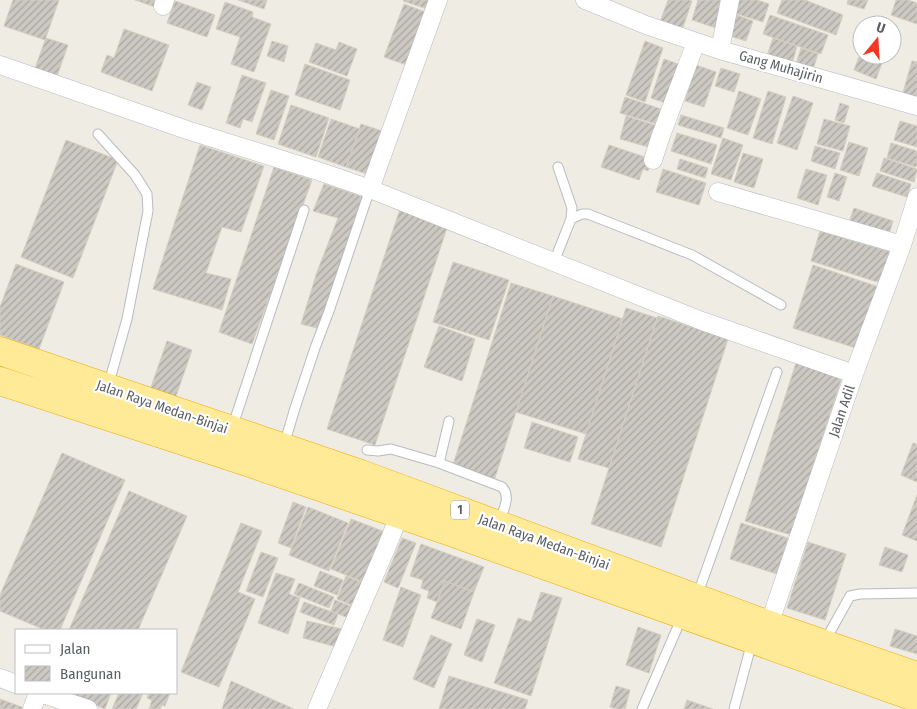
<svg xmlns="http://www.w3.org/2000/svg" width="917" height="709" font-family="'Fira Sans Condensed',sans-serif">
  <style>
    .building { fill: url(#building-hatch); stroke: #d4cec0 }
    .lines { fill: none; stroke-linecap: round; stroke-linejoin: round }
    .service-casing { stroke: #b8bbc0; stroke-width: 11 }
    .minor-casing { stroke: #b8bbc0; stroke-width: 19 }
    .trunk-casing { stroke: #f1aa00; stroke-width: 29 }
    .service { stroke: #fff; stroke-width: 9 }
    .minor { stroke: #fff; stroke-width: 18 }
    .trunk { stroke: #ffea98; stroke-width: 28 }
    .labels { text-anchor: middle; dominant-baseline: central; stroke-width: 4.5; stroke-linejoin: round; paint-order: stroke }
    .shield { fill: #fff; stroke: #8c8f92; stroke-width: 1 }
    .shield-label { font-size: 12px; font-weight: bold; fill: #5b5f64 }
    .street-label { font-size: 14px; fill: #5b5f64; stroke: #fff }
  </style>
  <defs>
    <pattern id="building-hatch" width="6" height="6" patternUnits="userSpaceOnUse" patternTransform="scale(1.25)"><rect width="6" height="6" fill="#ccc9c2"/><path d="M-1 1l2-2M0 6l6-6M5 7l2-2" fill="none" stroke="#a9a6a1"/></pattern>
  </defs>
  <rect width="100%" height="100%" fill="#efece3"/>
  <path class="building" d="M13,0H59L45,40L4,26Z
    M135,0H161L158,8Z
    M238,0H267L264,9Z
    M404,0H434L430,10L403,1Z
    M668,0H689L692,1L682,30L660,22Z
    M698,0H725L716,28L692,20Z
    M735,0H757L769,4L763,22L731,12Z
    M782,0H805L843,15L836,35L777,13Z
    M848,0H868L864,9L847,4Z
    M896,0H908L917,3V24L891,15Z
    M175,1L215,15L207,37L167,23Z
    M225,2L253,12L252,17L271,24L254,72L231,64L240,37L216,29Z
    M404,4L431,14L412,67L384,57Z
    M734,14L753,21L746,41L727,35Z
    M770,15L828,35L821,54L763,34Z
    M124,29L169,45L152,91L101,72L107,55L114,58Z
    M46,38L68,45L56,79L34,71Z
    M773,38L797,46L792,64L767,56Z
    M272,41L288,46L284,62L267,56Z
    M645,41L663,48L645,102L626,95Z
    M339,42L357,49L347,76L309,62L316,43L336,50Z
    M801,48L818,54L813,69L796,64Z
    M862,49V55H885L876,79L854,70Z
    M664,59L684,66L671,105L651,98Z
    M912,61L917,62V101L902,96Z
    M305,64L350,80L340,110L295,95Z
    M696,65L716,72L704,107L685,101Z
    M721,68L740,74L734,92L715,86Z
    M242,75L266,83L252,122L243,119L240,128L226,123Z
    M197,82L211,87L202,110L188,105Z
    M271,90L289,96L274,140L256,134Z
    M739,91L761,99L748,135L727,128Z
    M768,91L786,97L772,144L753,138Z
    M793,96L813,103L797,150L777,143Z
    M625,97L664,110L660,125L620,113Z
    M840,103L849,106L844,123L835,120Z
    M291,105L329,118L316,157L278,144Z
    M681,115L724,128L721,138L678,125Z
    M626,116L658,126L652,148L620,139Z
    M331,119L360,129L346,167L318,157Z
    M824,119L850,126L843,151L817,144Z
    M900,121L917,126V147L894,140Z
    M361,124L388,133L373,176L346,167Z
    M677,133L717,145L711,164L671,151Z
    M723,138L743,145L731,180L711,174Z
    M66,140L118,160L73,278L21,257Z
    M849,142L868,148L859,176L840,170Z
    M891,143L917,151V163L916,167L887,158Z
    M200,145L264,166L241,232L222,227L206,273L231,279L222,310L153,289Z
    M609,145L651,159L648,171L643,169L639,180L601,167Z
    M815,146L840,153L835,169L811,161Z
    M743,153L763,159L754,188L734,182Z
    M884,158L917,169L914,182L880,171Z
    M680,159L708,168L705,178L677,169Z
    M274,167L312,180L252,344L219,332Z
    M663,169L706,183L699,205L656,192Z
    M806,169L827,175L818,205L797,198Z
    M835,173L847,177L839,201L827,197Z
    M877,173L911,184L907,197L872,186Z
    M324,184L366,198L321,329L301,324L317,272L338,218L313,211Z
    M854,208L893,221L888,238L848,225Z
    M400,209L448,225L375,445L327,429Z
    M820,231L894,253L884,284L811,261Z
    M453,262L509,280L489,340L433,322Z
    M16,264L64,282L39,349L0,335V307Z
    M813,265L879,287L859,349L793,328Z
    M511,283L553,296L494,481L452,468Z
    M553,296L623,319L586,434L516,412Z
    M626,308L657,318L609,468L578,459Z
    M658,316L728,339L661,547L591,524Z
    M439,326L475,339L462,381L424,367Z
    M167,341L192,350L175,399L150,390Z
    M796,363L842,377L791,535L745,521Z
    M532,422L578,437L570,462L524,448Z
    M913,443L917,444V482L901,475Z
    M62,453L125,480L60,630H45L0,611V595Z
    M129,491L187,516L138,630H69Z
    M917,495V541L902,535Z
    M293,502L306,507L291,548L278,543Z
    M308,507L348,523L329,571L289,555Z
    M351,519L388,533L368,584L331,569Z
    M241,523L262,531L238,592L255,599L219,687L181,672Z
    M741,523L788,538L777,574L730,559Z
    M402,538L416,543L398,588L384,582Z
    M808,542L846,554L825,620L787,608Z
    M421,544L484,567L474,592L445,581L437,602L427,598L429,591L421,588L423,580L410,576Z
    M885,547L908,555L902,572L879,565Z
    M261,552L278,558L263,597L246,591Z
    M320,571L343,580L337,595L314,586Z
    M276,573L295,579L289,594L300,598L288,634L258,623Z
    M346,576L368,585L359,608L337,599Z
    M445,581L474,592L461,629L431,618Z
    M299,583L334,597L329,608L294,594Z
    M401,587L421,595L403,647L383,640Z
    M541,592L562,598L531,696L494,683L518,618L531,622Z
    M335,600L358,609L353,620L331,611Z
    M304,602L338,614L334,625L300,612Z
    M477,619L495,625L482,662L464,655Z
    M307,621L342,629L337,647L303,638Z
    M638,627L661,635L649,673L626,665Z
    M895,629L917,636V654L890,646Z
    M431,635L452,644L434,688L413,679Z
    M449,676L528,700L525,709H439Z
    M231,681L294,709H222Z
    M616,686L630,690L625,709H618L610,707Z
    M65,693H111L105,709Z
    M119,693H143L136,709H112Z
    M149,693H170L165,706L162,705L160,709H149L152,700L147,698Z
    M0,699L27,709H0Z
    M687,700L713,709H684Z"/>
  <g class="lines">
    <g class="service-casing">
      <path id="service" d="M98,134L135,175L147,194L148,211L127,319L108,386
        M571,219L582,214H588L692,255L781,305
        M554,262L571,219L572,208L558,167
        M449,421L439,463L502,487C512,497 502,512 499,523
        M232,428L304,210
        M284,445L295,408L315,348L329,311L370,189
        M367,450L378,451L391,449L439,463
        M697,596L777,372
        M825,641L850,596L860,594L917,593
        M642,709L682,617
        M734,709L752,642"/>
    </g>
    <g class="minor-casing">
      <path id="minor" d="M585,0L646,25L720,50L917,106
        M163,6L165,0
        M720,50L730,0
        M0,65L187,130L321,172L370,189L702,321L854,374
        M653,160L660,138L696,42
        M370,189L438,0
        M718,192L902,245
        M769,625L854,374L902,245L917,197
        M0,678L16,684
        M40,693L88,709
        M32,709L38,693
        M317,709L387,546L403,506"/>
    </g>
    <g class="trunk-casing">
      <path id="trunk" d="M0,351L361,474L769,625L917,676
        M0,381L253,464L451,532L917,698"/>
    </g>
    <use href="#service" class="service"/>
    <use href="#minor" class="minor"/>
    <use href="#trunk" class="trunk"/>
  </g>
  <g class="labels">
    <rect class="shield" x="451" y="500.5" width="18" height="19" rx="4"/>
    <g class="shield-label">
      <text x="460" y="510">1</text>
    </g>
    <g class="street-label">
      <text transform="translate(781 67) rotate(16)">Gang Muhajirin</text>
      <text transform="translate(162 407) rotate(19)">Jalan Raya Medan-Binjai</text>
      <text transform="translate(842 411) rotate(-71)">Jalan Adil</text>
      <text transform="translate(544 542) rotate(20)">Jalan Raya Medan-Binjai</text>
    </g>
  </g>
  <rect x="15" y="629" width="162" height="65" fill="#ffffff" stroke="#bdbfc1"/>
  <rect x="25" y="645" width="25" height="8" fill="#ffffff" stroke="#bdbfc1"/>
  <text x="60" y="654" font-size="15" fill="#5b5f64">Jalan</text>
  <rect x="25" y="666" width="25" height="15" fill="url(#building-hatch)" stroke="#bdbfc1"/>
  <text x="60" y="679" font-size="15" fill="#5b5f64">Bangunan</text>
  <g transform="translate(877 40) rotate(18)"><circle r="24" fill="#ffffff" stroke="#bdbfc1"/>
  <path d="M0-4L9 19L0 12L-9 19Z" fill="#f43723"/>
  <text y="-8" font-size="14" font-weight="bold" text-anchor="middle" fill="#5b5f64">U</text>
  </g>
</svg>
